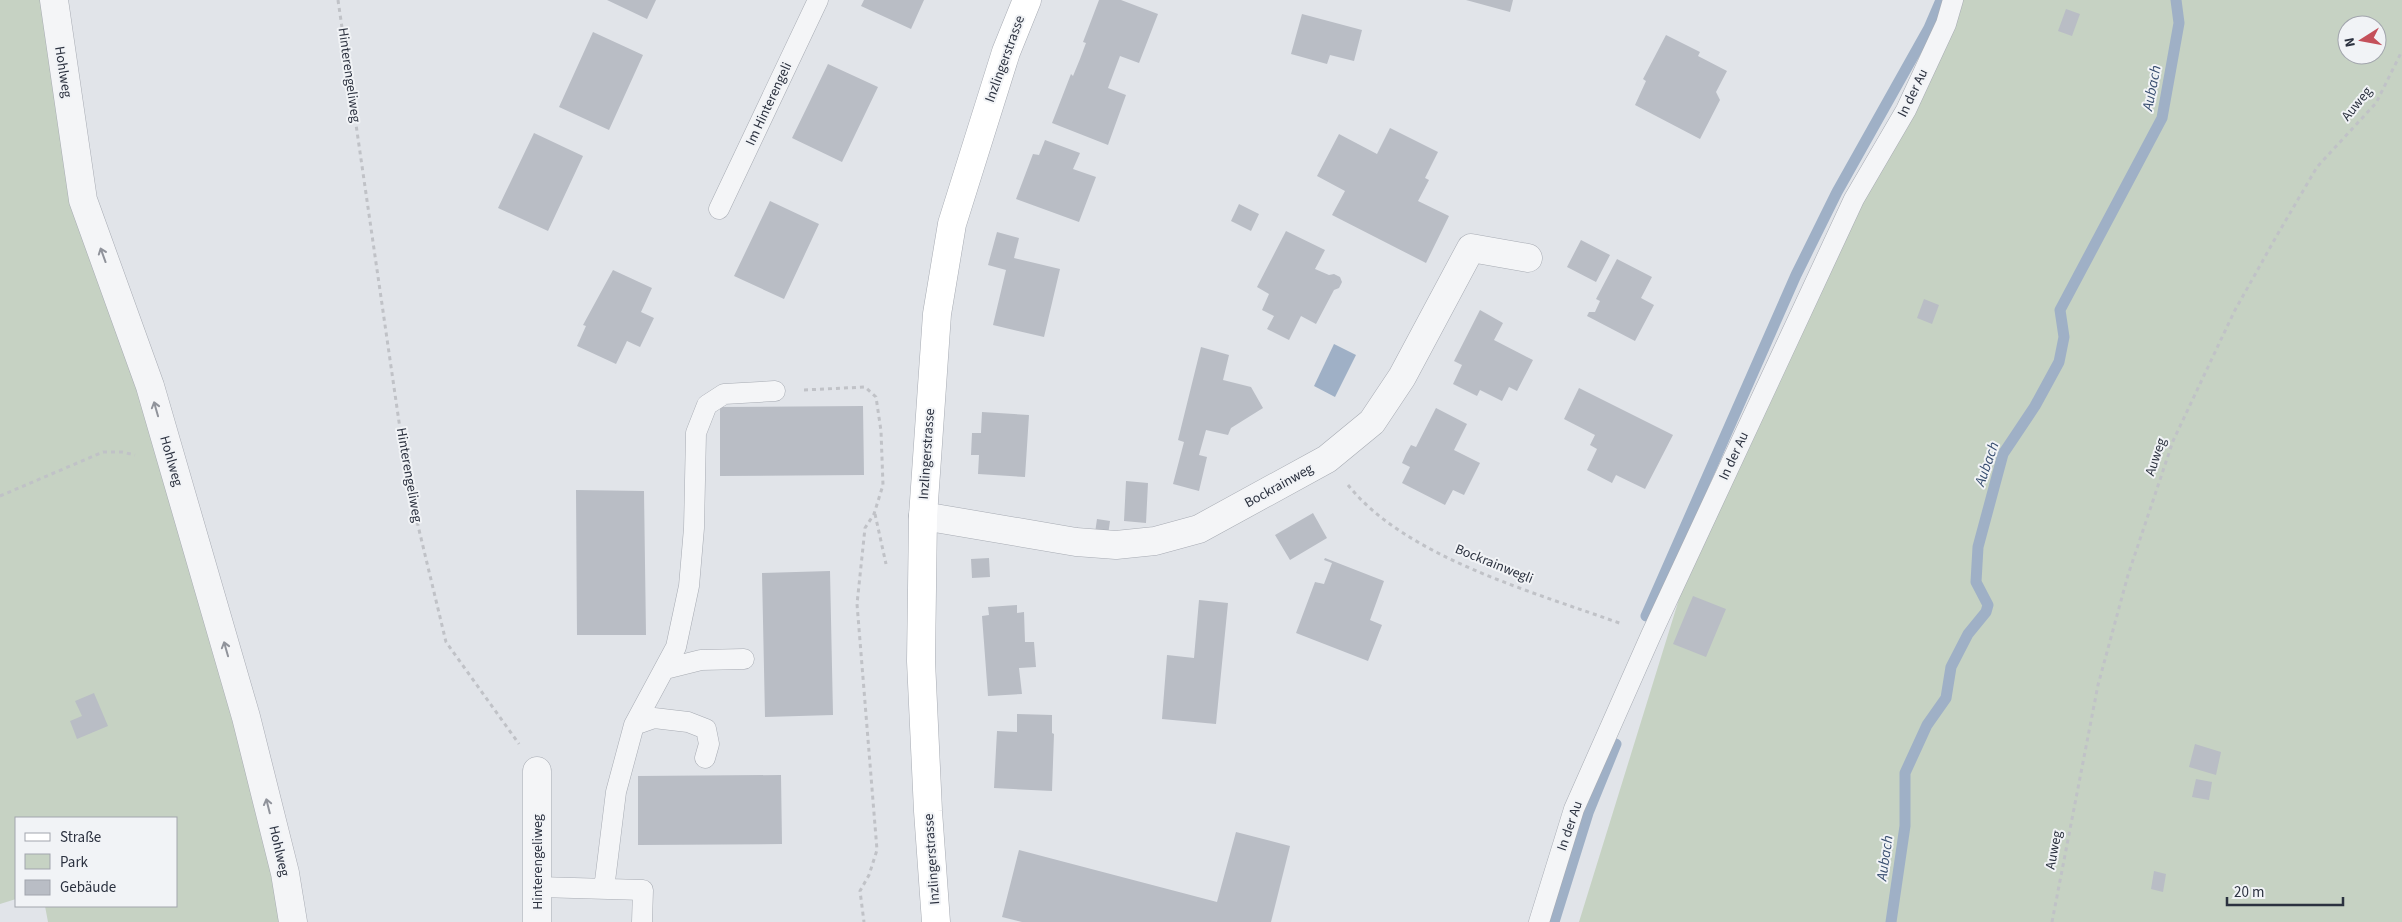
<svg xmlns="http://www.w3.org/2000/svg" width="2402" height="922" font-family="'Source Sans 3',sans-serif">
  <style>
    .green { fill: #c6d2c3; fill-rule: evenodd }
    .water { fill: #9fb0c6 }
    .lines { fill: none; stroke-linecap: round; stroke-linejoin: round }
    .stream { stroke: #9fb0c6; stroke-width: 11 }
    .building { fill: #b9bdc5 }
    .lane-casing { stroke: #a7abb3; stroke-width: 21 }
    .street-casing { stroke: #a7abb3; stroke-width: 29 }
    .secondary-casing { stroke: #a7abb3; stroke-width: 29 }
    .path { stroke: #c0c2c7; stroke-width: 3; stroke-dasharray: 4 4; stroke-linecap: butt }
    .lane { stroke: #f4f5f7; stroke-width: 20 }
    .street { stroke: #f4f5f7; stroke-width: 28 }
    .secondary { stroke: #fff; stroke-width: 28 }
    .oneway { stroke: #90939b }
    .labels { text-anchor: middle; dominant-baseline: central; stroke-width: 4; stroke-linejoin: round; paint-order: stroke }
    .street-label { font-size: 14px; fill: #2b313f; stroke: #f1f3f6 }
    .water-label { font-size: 15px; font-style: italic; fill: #384e70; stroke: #f1f3f6 }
  </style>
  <rect width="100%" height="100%" fill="#e1e4e9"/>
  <path class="green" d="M0,0H48L64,147L201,557L285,922H48L45,906H176V818H16V899L0,904Z
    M1946,0H2402V922H1579L1701,528ZM2347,25H2377V55H2347Z"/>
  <path class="water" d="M1334,344L1356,355L1335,397L1314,386Z"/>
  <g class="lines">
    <path class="stream" d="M1646,616L1796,275L1837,192L1929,28L1941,0
      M1554,922L1588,813L1616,744
      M1891,922L1905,826V773L1927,725L1946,698L1951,667L1968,634L1986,612L1988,605L1976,582L1978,547L2003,454L2035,406L2059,362L2064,337L2060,310L2162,118L2179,23L2176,0"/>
  </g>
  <path class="building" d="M607,0H656L647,19Z
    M864,0H924L911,29L861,6Z
    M1099,0H1121L1158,14L1139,63L1120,56L1108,88L1126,95L1108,145L1052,123L1071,74L1073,76L1080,59L1086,43L1083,42Z
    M1466,0H1513L1510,12Z
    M2066,9L2080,14L2072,36L2058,31Z
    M1302,14L1362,30L1354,61L1330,55L1327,64L1291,54Z
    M593,32L643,55L609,130L559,107Z
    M1666,35L1700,52L1698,56L1727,71L1716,92L1720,100L1700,139L1635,105L1646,81L1643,79Z
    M828,64L878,87L842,162L792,138Z
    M1390,128L1438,152L1425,178L1429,180L1418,201L1449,216L1426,263L1332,215L1345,191L1317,176L1339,134L1377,154Z
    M534,133L583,156L548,231L498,208Z
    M1045,140L1080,153L1073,169L1096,177L1079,222L1016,199L1033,154L1039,155Z
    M770,201L819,224L784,299L734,276Z
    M1239,204L1259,214L1251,231L1231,221Z
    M1286,231L1325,250L1315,269L1329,275L1334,274L1340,277L1342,282L1339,288L1334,290L1316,324L1301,316L1289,340L1267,329L1274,316L1262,310L1269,294L1257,287Z
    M997,232L1019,238L1014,258L1060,269L1044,337L993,325L1006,270L988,265Z
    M1581,240L1610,255L1596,282L1567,267Z
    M1617,259L1652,277L1641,298L1654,305L1635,341L1587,316L1589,312H1595L1600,301L1596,299Z
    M613,270L652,288L641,312L654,318L640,347L627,341L616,364L577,346L586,326L583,325Z
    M1924,299L1939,305L1932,324L1917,318Z
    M1480,310L1503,323L1494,340L1533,360L1517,391L1509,387L1502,401L1480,390L1477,396L1453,384L1462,365L1454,361Z
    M1201,347L1229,355L1223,380L1251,387L1263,408L1231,428L1228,435L1206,430L1199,455L1207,457L1199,491L1173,484L1184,442L1178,440Z
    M1579,388L1673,435L1645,489L1616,475L1612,483L1587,470L1597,449L1590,445L1595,435L1564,419Z
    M863,406L864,475L720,476V407Z
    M1436,408L1467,424L1454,450L1480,463L1464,495L1453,490L1445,505L1402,483L1410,467L1402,463L1406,454L1411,445L1416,447Z
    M982,412L1029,415L1025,477L978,474L979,455H971L972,433H981Z
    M1126,481L1148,483L1146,523L1124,521Z
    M576,490L644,491L646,635H577Z
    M1313,513L1327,538L1290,560L1275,535Z
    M1097,519L1110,521L1108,535L1095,533Z
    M989,558L990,577L972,578L971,559Z
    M1325,558L1384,581L1370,620L1382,625L1368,661L1296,633L1315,582L1324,584L1332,563L1324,560Z
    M830,571L833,715L765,717L762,573Z
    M1693,596L1726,609L1706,657L1673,644Z
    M1199,600L1228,603L1216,724L1162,719L1167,655L1194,658Z
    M1017,605V613L1024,612L1025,642H1034L1036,667L1019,668L1022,694L988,696L982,616L989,615L988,607Z
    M94,693L108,726L77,739L70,721L82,716L75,701Z
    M1017,714L1052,715V733L1054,734L1052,791L994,788L997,731L1017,732Z
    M2195,744L2221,752L2216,775L2189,767Z
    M781,775L782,844L638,845V776Z
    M2196,779L2212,782L2209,800L2192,797Z
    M1236,832L1290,846L1271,922H1022L1002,917L1019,850L1217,902Z
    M2154,871L2166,874L2163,892L2151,889Z"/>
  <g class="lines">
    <g class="lane-casing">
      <path id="lane" d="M719,209L818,0
        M665,669L701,660L744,659
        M634,725L654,718L688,722L706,729L709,744L705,758
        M539,887L643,890L642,922
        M604,889L616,792L634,725L676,647L689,586L694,528L696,433L707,405L724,394L775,391
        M1539,922L1574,809L1651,635L1854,199L1906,110L1946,24L1953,0"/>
    </g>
    <g class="street-casing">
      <path id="street" d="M54,0L83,200L150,386L246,717L285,873L293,922
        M923,516L1076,542L1116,545L1155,541L1199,529L1327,459L1372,422L1402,377L1471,248L1528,258
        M537,771V922"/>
    </g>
    <g class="secondary-casing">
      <path id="secondary" d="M936,922L928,811L921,661L923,516L937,314L952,224L1006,52L1027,0"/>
    </g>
    <path class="path" d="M338,0L408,484L446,642L519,744
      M804,390L865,387L876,397L881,431L883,485L874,514L865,528L857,604L877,850L869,875L860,891L864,922
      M1348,485C1406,558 1537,593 1622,624
      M0,496L103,452H122L135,455
      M875,514L886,564
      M2052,922L2098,685L2128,575L2173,441L2234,312L2276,237L2317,167L2376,103L2402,51"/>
    <use href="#lane" class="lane"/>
    <use href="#street" class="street"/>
    <use href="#secondary" class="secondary"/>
  </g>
  <defs><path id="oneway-shaft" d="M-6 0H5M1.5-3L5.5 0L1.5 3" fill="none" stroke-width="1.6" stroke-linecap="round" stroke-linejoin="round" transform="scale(1.25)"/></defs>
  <g class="oneway">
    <use href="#oneway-shaft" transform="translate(103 255) rotate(-110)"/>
    <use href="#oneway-shaft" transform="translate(156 409) rotate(-106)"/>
    <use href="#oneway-shaft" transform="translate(226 649) rotate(-106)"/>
    <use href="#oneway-shaft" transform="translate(268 806) rotate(-104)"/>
  </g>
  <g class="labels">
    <g class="street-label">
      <text transform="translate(1005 59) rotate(-70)">Inzlingerstrasse</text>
      <text transform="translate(63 72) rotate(81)">Hohlweg</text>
      <text transform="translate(349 75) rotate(82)">Hinterengeliweg</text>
      <text transform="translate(1913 93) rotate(-64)">In der Au</text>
      <text transform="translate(769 104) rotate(-65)">Im Hinterengeli</text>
      <text transform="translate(2357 104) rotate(-51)">Auweg</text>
      <text transform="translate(927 454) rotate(-86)">Inzlingerstrasse</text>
      <text transform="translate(1734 456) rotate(-65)">In der Au</text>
      <text transform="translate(2156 457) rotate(-71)">Auweg</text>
      <text transform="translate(171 461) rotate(74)">Hohlweg</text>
      <text transform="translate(409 475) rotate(80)">Hinterengeliweg</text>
      <text transform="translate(1279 486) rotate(-29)">Bockrainweg</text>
      <text transform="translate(1494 564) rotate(22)">Bockrainwegli</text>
      <text transform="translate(1570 826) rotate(-71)">In der Au</text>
      <text transform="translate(2054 850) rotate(-79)">Auweg</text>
      <text transform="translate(279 851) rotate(77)">Hohlweg</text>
      <text transform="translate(932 859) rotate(-94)">Inzlingerstrasse</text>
      <text transform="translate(538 862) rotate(-90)">Hinterengeliweg</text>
    </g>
    <g class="water-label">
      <text transform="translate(2152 88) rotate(-79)">Aubach</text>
      <text transform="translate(1987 464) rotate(-71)">Aubach</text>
      <text transform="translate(1885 858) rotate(-82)">Aubach</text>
    </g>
  </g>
  <rect x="15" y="817" width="162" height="90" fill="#f1f3f6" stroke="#a2a5ad"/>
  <rect x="25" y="833" width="25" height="8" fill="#ffffff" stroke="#a2a5ad"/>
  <text x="60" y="842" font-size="15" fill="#2b313f">Straße</text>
  <rect x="25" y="854" width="25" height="15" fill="#c6d2c3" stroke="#a2a5ad"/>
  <text x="60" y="867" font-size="15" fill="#2b313f">Park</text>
  <rect x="25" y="880" width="25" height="15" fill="#b9bdc5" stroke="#a2a5ad"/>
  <text x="60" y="892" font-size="15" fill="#2b313f">Gebäude</text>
  <g transform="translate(2362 40) rotate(259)"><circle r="24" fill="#f1f3f6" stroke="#a2a5ad"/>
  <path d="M0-4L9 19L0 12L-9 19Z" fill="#c4505a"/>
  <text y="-8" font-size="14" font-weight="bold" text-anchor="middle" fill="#2b313f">N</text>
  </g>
  <path d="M2227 897v8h116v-8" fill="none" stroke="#2b313f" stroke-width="2.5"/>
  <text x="2234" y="897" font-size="15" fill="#2b313f" stroke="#f1f3f6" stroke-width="4" paint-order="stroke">20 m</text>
</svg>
